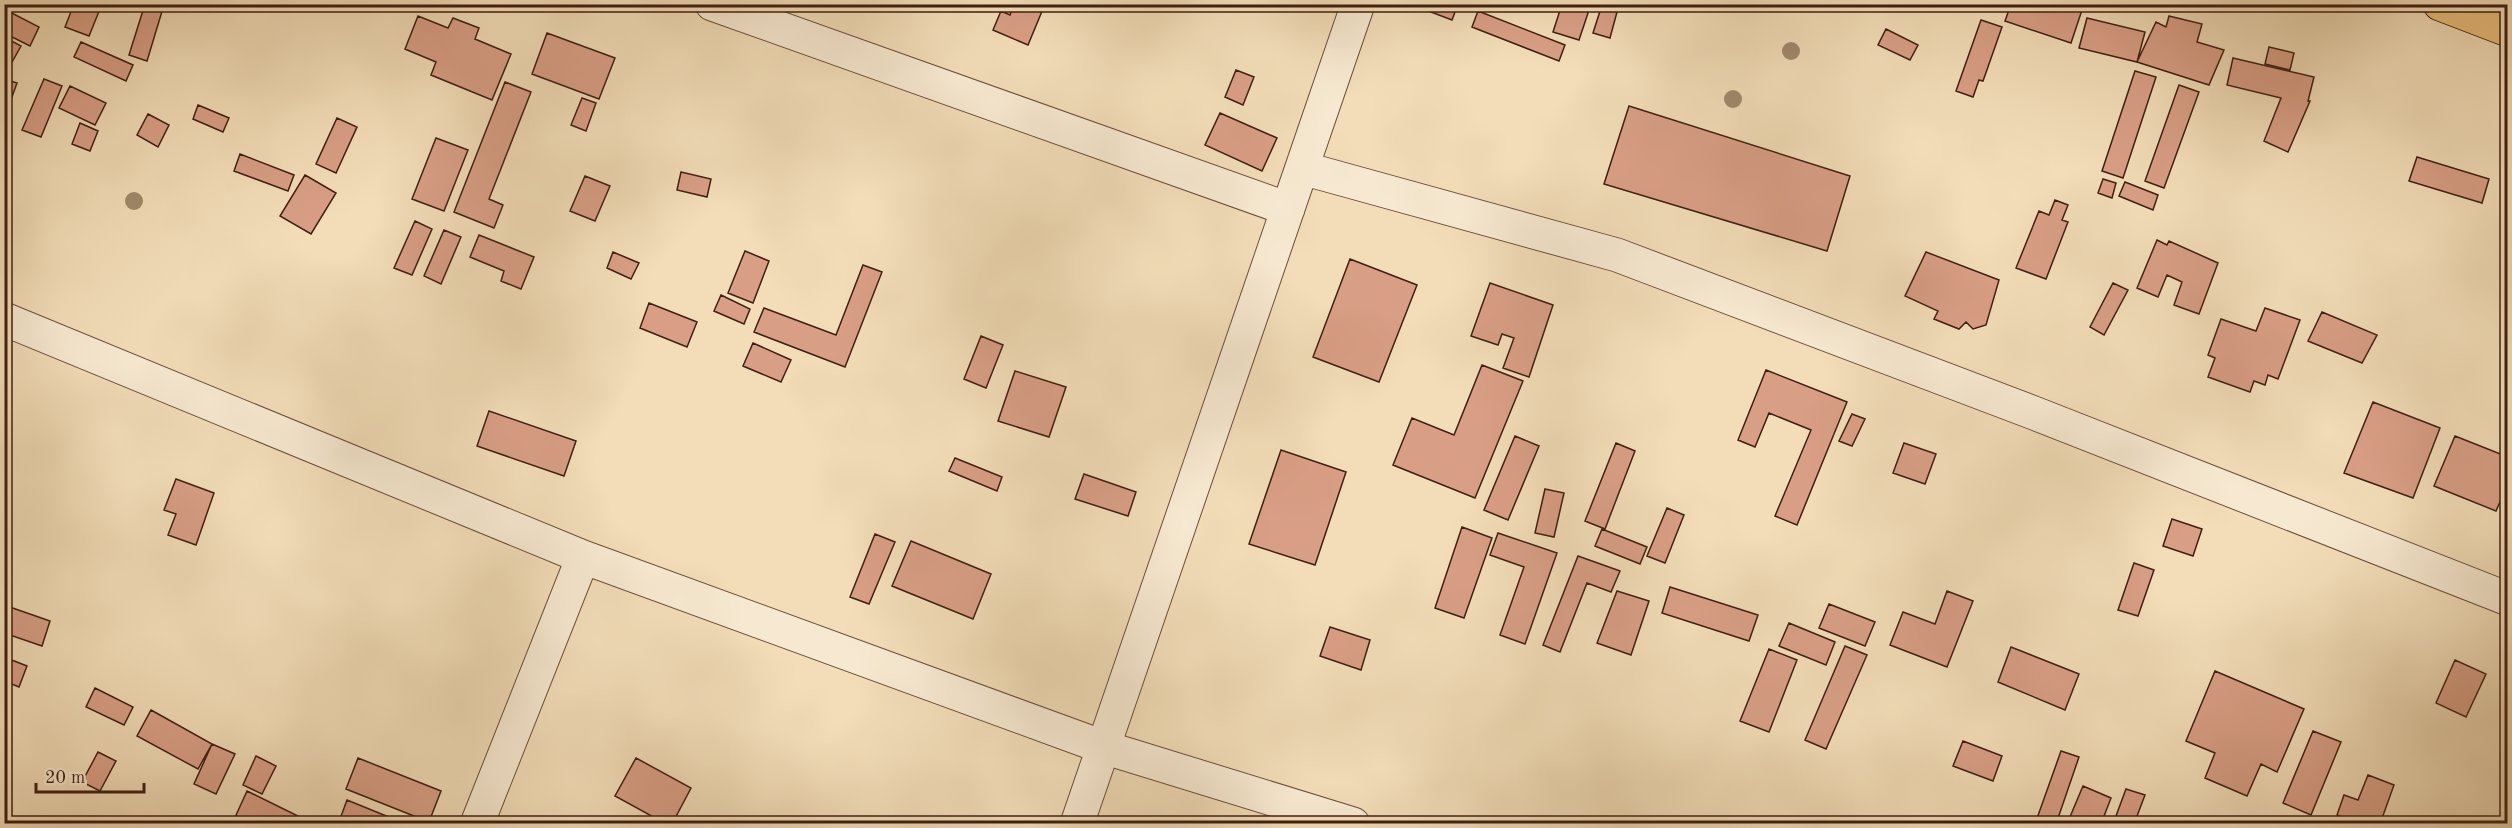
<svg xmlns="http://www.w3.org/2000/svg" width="2512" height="828" font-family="'Old Standard TT',serif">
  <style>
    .building { fill: #d99f86; stroke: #3f1f11; stroke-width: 1.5 }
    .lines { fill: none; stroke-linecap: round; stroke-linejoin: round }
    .minor-casing { stroke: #6c4e3b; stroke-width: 35 }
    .highway-casing { stroke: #3f1f11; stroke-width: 35 }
    .minor { stroke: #f7e9d1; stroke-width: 33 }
    .highway { stroke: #e9be7c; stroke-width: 33 }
    .tree { fill: #a18a6d }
  </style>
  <rect width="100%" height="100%" fill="#f2ddb8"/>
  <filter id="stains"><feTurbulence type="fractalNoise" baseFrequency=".00333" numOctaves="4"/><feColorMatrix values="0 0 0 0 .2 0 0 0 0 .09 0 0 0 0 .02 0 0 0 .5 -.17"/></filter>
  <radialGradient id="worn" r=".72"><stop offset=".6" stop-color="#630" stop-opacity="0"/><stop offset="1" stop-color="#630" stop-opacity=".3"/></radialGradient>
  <path class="building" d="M74,4H102L89,36L65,27Z
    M145,4L163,8L147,61L129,55Z
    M1014,4H1045L1028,45L993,30L1001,11L1010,15Z
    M1410,4H1458L1452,20Z
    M1562,4H1591L1579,40L1553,32Z
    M2011,4H2084L2071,43L2005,21Z
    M1601,8L1617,12L1610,38L1593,33Z
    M4,9L39,27L30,46L4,33Z
    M1478,11L1565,45L1559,61L1472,27Z
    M418,16L448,28L453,18L479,28L475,39L511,54L492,100L431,75L436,62L405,49Z
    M2169,16L2202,24L2197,42L2224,50L2209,85L2137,62L2156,22L2166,27Z
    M2087,18L2145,32L2137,62L2079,48Z
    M1981,20L2002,27L1983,81L1979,80L1973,97L1956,91Z
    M1886,29L1918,45L1910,60L1878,45Z
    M547,33L615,58L599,99L532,74Z
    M4,37L21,46L12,62L4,59Z
    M81,42L133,65L126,81L74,57Z
    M2269,47L2294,53L2290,70L2265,64Z
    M2233,58L2314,77L2308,101H2310L2288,152L2264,141L2281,98L2227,85Z
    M1236,70L1254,77L1243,105L1225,97Z
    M2135,71L2156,77L2123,178L2102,171Z
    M4,79L17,83L4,119Z
    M44,79L62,86L41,137L22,130Z
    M505,82L531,92L489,199L503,205L494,228L454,212Z
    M2179,85L2199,92L2164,188L2145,181Z
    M70,86L106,103L95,125L59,108Z
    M582,98L596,103L586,131L571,125Z
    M198,105L229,118L223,132L193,119Z
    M1629,106L1850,176L1827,251L1604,184Z
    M1220,113L1277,138L1262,171L1205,145Z
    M148,114L169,125L158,147L137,135Z
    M337,118L357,127L336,173L316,164Z
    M80,123L98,131L90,151L72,144Z
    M436,138L468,150L444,211L412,199Z
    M240,154L294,175L288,191L234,171Z
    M2417,157L2489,179L2482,203L2409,181Z
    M681,172L711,179L707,197L677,190Z
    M305,175L336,193L311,234L280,216Z
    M585,176L610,186L595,221L570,211Z
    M2103,179L2116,183L2112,198L2098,193Z
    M2125,182L2158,195L2153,210L2119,196Z
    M2055,200L2068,205L2062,220L2068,222L2046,279L2016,268L2039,211L2049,215Z
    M415,221L432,229L412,275L394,268Z
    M444,230L461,237L441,284L424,276Z
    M479,235L534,257L521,289L501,281L504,271L470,257Z
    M2157,240L2167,245L2169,241L2218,263L2199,314L2174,305L2182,282L2167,275L2158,297L2137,288Z
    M745,251L769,261L753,303L728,293Z
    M613,252L639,263L631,279L607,268Z
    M1926,252L1999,280L1986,325L1973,329L1966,322L1959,329L1934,319L1938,311L1905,296Z
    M1350,259L1417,285L1379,382L1313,357Z
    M863,265L882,272L845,367L754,332L764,308L836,335Z
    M1490,283L1553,305L1529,377L1503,368L1514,338L1502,334L1498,345L1471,336Z
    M2113,283L2128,290L2104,335L2090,327Z
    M721,295L750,309L744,324L714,311Z
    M649,303L697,322L687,347L640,328Z
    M2265,308L2300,320L2278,379L2268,375L2265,385L2254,381L2250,392L2208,377L2215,358L2208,355L2221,319L2256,331Z
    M2322,312L2377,335L2362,363L2308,341Z
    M981,336L1003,345L986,388L964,379Z
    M753,343L791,360L781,382L743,366Z
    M1482,365L1523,381L1475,498L1393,465L1412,418L1454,435Z
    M1766,370L1847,402L1797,525L1775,516L1811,430L1769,413L1755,447L1738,440Z
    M1015,371L1066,387L1049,437L998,421Z
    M2373,402L2440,428L2413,498L2344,473Z
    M489,411L576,441L564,476L477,446Z
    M1852,414L1865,419L1852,446L1839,441Z
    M1515,436L1539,446L1508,520L1484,510Z
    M2455,436L2508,457V484L2496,511L2434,486Z
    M1616,443L1635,451L1605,529L1585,521Z
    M1904,443L1936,454L1925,484L1893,473Z
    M1281,450L1346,472L1315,565L1249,544Z
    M955,458L1002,477L997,491L949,471Z
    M1084,474L1136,492L1128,516L1075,499Z
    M176,479L214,493L196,545L168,535L176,514L164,510Z
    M1545,489L1564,493L1554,537L1535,533Z
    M1667,508L1684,515L1665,563L1647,556Z
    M2172,519L2202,529L2193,556L2163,546Z
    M1462,527L1492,538L1464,618L1435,608Z
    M1602,529L1647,547L1640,564L1595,546Z
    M1498,533L1557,553L1525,644L1500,635L1524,567L1490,555Z
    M875,534L895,542L869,604L850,597Z
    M911,541L991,574L973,619L892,586Z
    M1578,556L1620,571L1611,592L1587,583L1560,652L1543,645Z
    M2134,563L2154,570L2138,616L2118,610Z
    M1670,587L1758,615L1749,641L1662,613Z
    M1617,591L1649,601L1631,655L1597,643Z
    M1947,591L1973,601L1947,667L1890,645L1903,612L1935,624Z
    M1829,604L1875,622L1865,646L1819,628Z
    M4,605L50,621L42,646L4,633Z
    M1789,623L1835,642L1826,665L1779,646Z
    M1330,627L1370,640L1361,670L1320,656Z
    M1845,646L1867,655L1826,749L1805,740Z
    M2011,647L2079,674L2065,710L1998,682Z
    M1769,649L1797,660L1769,732L1740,721Z
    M4,657L27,666L19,687L4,681Z
    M2455,660L2486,674L2466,717L2436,703Z
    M2215,671L2304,709L2277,772L2261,764L2247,796L2205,778L2215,753L2186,741Z
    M95,688L133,707L124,725L86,707Z
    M151,710L212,744L198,769L137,736Z
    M2313,731L2341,742L2311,815L2283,803Z
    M1963,741L2002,756L1993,781L1953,766Z
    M212,744L235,754L216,794L194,784Z
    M2061,751L2079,757L2056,824H2035Z
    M98,752L116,761L100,791L82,782Z
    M256,756L276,766L262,794L243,785Z
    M358,758L441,791L429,822L346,789Z
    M636,758L691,788L672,824H666L615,796Z
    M2368,775L2394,785L2380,824H2361L2337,815L2344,795L2358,800Z
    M2083,786L2111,798L2101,824H2067Z
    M2126,789L2145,795L2134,824H2113Z
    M247,791L312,823V824H232Z
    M2508,794V824H2499Z
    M347,800L406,824H343L339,822Z"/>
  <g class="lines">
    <g class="minor-casing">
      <path id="minor" d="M712,4L1288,209
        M1302,168L1617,255L2034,413L2508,599
        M4,319L583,557L1103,747L1353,824
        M477,824L583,557
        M1077,824L1358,4"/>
    </g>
    <g class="highway-casing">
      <path id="highway" d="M2440,4L2508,30"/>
    </g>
    <use href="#minor" class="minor"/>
    <use href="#highway" class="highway"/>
  </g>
  <g class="tree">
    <circle cx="1791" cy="51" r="9"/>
    <circle cx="1733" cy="99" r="9"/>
    <circle cx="134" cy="201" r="9"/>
  </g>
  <rect width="2512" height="828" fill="none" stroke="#f2ddb8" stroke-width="24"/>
  <rect x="6" y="6" width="2500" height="816" fill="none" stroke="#3f1f11" stroke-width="3"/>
  <rect x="12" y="12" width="2488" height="804" fill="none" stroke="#3f1f11" stroke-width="1.5"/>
  <path d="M36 783v9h108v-9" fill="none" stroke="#3f1f11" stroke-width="3"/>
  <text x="45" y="783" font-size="18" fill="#3f1f11" stroke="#f7e9d1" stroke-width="4.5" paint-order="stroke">20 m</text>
  <rect width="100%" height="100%" filter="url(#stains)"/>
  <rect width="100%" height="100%" fill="url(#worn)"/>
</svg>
